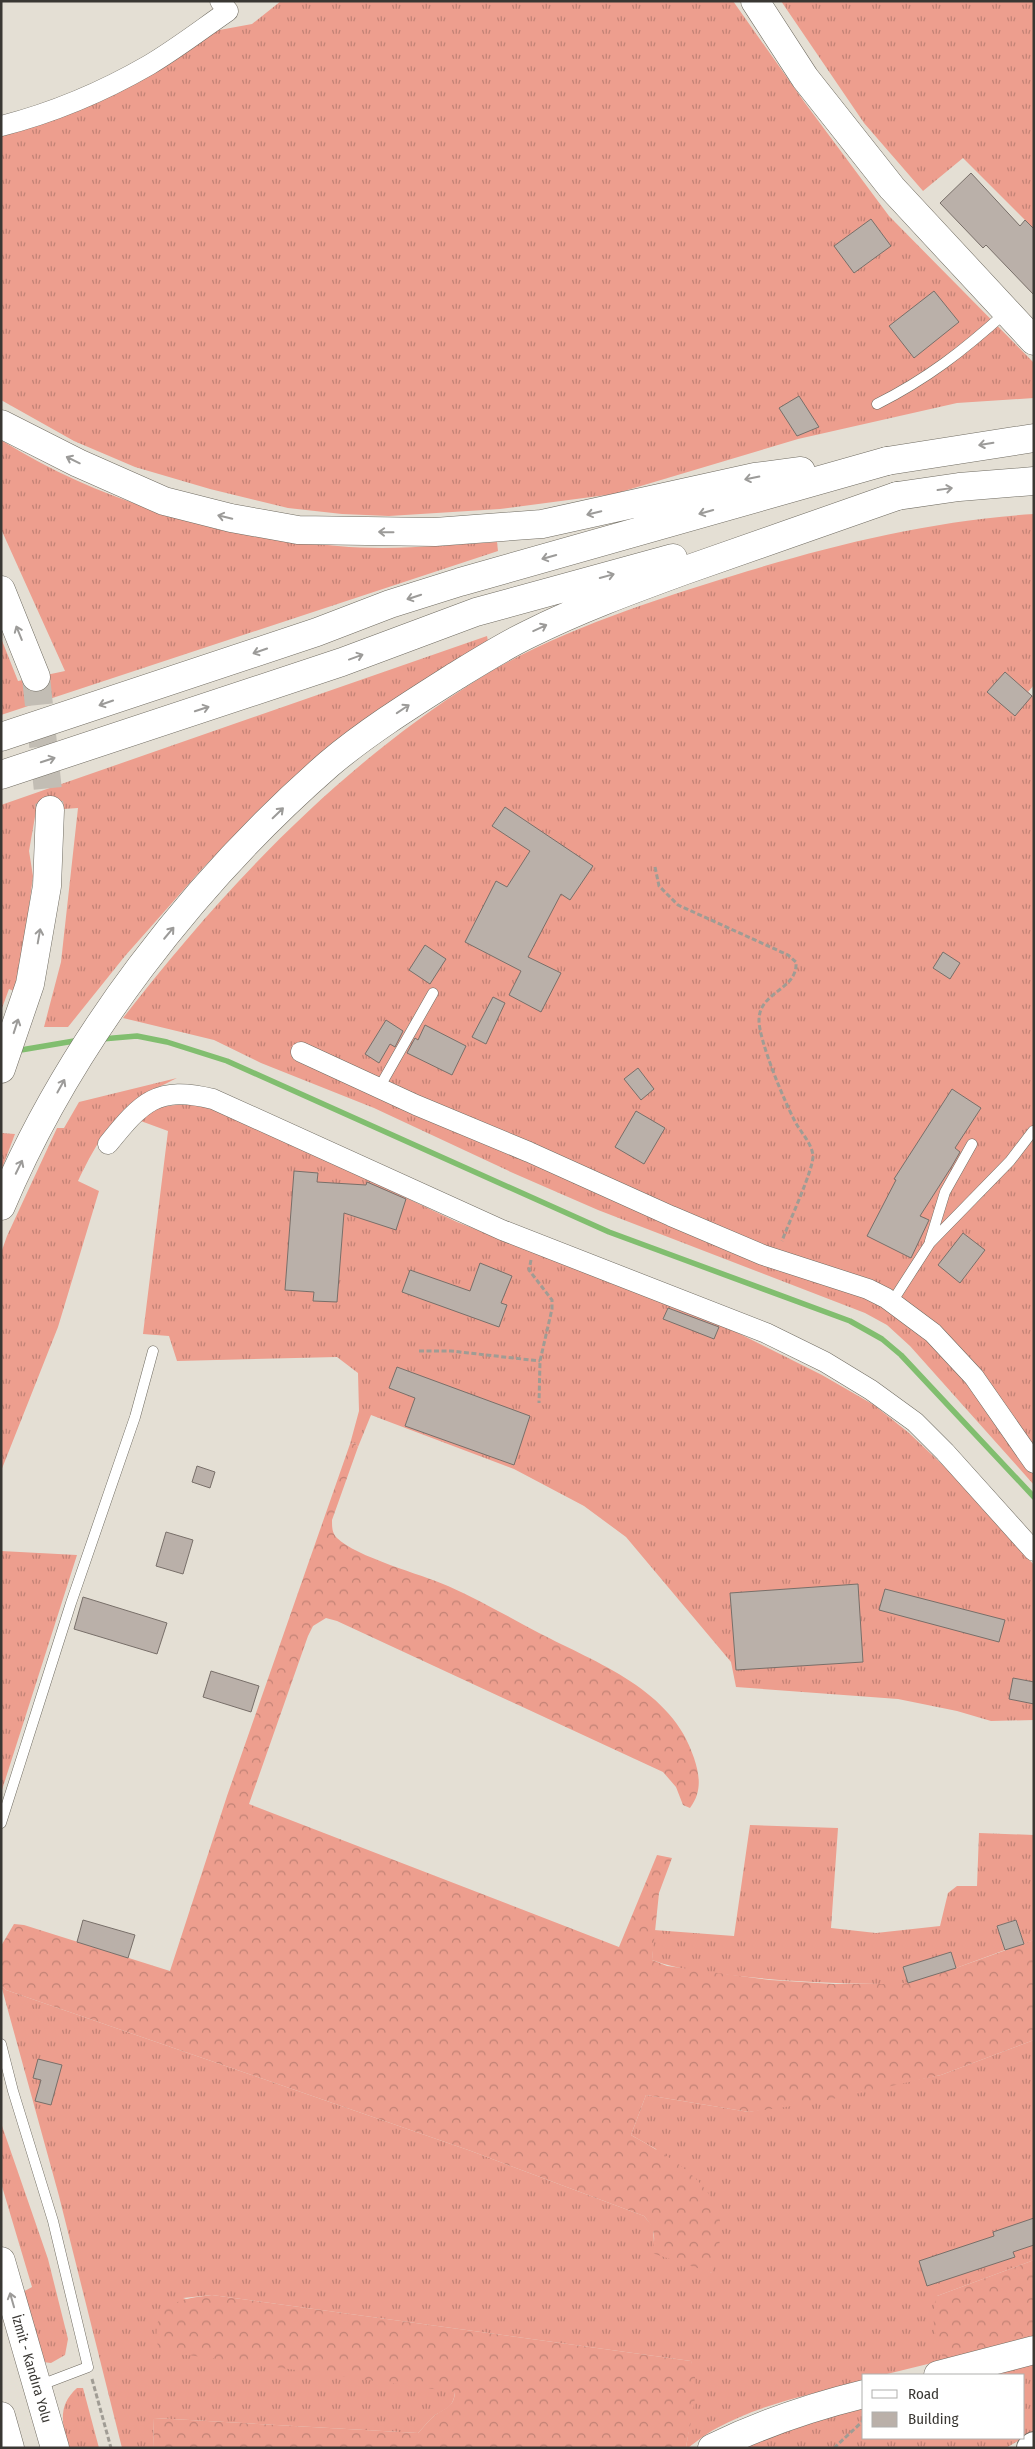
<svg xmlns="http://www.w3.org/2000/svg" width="1035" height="2449" font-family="'Fira Sans Condensed',sans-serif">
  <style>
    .grass { fill: url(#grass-tufts) }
    .forest { fill: url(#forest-crowns) }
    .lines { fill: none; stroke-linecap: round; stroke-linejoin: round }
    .stream { stroke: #81be6f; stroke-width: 5.5 }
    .building { fill: #bab0a9; stroke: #786f69 }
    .motorway-tunnel { stroke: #c2bdb4; stroke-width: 28; stroke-dasharray: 28 14; stroke-linecap: butt }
    .service-casing { stroke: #6f6b61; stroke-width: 11 }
    .minor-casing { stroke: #6f6b61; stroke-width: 21 }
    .tertiary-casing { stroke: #6f6b61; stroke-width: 28 }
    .primary-casing { stroke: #6f6b61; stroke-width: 29 }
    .trunk-casing { stroke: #6f6b61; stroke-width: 29 }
    .motorway-casing { stroke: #6f6b61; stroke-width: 29 }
    .path { stroke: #a09c94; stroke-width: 3; stroke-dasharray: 5 2.5; stroke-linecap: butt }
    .service { stroke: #fff; stroke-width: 10 }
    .minor { stroke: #fff; stroke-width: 20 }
    .tertiary { stroke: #fff; stroke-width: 26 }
    .primary { stroke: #fff; stroke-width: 28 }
    .trunk { stroke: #fff; stroke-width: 28 }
    .motorway { stroke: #fff; stroke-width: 28 }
    .oneway { stroke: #9c9b99 }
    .labels { text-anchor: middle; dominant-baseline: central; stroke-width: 4.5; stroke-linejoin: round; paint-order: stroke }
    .street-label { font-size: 14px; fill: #393733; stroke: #fff }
  </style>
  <defs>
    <pattern id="grass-tufts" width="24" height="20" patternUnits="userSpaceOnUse" patternTransform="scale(1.25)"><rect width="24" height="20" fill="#ed9e8e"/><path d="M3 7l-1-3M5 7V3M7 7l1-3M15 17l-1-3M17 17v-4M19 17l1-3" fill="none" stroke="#c18275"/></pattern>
    <pattern id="forest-crowns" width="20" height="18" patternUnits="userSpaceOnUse" patternTransform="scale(1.25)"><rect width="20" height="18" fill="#ed9e8e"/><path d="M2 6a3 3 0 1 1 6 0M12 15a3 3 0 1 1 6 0" fill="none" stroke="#c18275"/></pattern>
  </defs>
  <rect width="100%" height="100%" fill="#e4dfd4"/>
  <path class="grass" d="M281,1H733L805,103L889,216L1034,363V398L957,403L798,439L614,494L500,509L389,516L342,514L288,508L210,489L135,467L74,441L1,400V136L53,119L121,91L173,62L214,31L252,24Z
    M781,1H1034V229L963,158L923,191L864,123Z
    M1,440C101,503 222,536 338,546C391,551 445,545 497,542L498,551L1,715V638L18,681L65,671L1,529Z
    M1034,514V685L1028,692L1034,697V1485L910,1346L887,1325L865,1313L598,1210L513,1173L374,1108L261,1063L214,1040L123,1018C224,888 337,768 477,680C554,631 661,598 748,571C840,543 937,520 1034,514Z
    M487,636L488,641L333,743L263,806L202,869L125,956L68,1027H44L61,962L78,808L36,811L29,851L33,876L25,939L14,991L9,989L1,1011V805Z
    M177,1078C164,1085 147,1091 136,1100C108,1122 93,1150 78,1181L99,1191L58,1327L1,1471V1253L7,1236L57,1128H64L79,1102Z
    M190,1103L217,1108L457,1222L728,1328L822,1375L874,1405L909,1433L949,1471L1034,1565V1720L991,1721L957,1711L898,1699L736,1687L731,1662L626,1537L584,1506L514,1469L371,1415L358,1447L355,1443L350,1444L359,1411L358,1373L337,1357L177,1361L169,1336L143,1334L168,1131L138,1120L154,1108Z
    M1,1133L15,1134L1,1171Z
    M1,1551L77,1555L1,1793Z
    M750,1825L838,1828L831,1928L876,1933L940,1926L948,1893L957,1886H977L979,1833L1034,1835V1940L1024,1944L1016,1920L997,1926L1005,1950L956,1968L951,1952L903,1968L908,1983L900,1984C845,1984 792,1982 738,1976C709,1973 679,1970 652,1960L654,1930L734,1936Z
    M1,1985L6,1990L471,2151L644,2216L653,2227L654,2243L712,2273L656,2149L631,2135L646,2095L749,2112L941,2075L1034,2040V2260L937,2296L944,2360L883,2375H864V2380C815,2394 762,2403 717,2428C707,2433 697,2441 688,2448H686L695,2389L691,2361L212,2295L183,2298L455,2392C453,2408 447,2408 435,2415C429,2420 423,2428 418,2433L154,2418L153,2448H122L59,2196Z
    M1,2123L48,2259L68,2339L65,2355L51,2363L43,2362L21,2293L32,2287L1,2183Z
    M1034,2363V2432L1024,2437V2375H983Z
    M77,2388H83L99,2448H69C62,2425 57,2406 77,2388Z
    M864,2405V2438H1023L1006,2448H740Z"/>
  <path class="forest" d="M355,1443L358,1447L332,1520C332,1527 332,1533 337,1538C356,1557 421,1574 448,1586C479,1600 509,1617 539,1633C597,1663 673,1690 694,1758C700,1776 702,1792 690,1808L683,1805L676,1787L663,1772L337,1621L326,1618L313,1626L308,1636L249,1804L619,1947L657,1855L672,1858L659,1893L652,1960L667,1966L770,1980L834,1984H900L956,1968L1034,1940V2040L941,2075L814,2103L749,2112L646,2095L631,2135C666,2155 717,2181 721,2227C722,2240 715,2259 712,2273L652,2253C656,2236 655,2229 644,2216L471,2151L6,1990L1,1985V1946L14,1924L24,1925L170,1971L227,1796L350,1444Z
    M1034,2260V2340L944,2360C936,2343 929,2315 937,2296Z
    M212,2295L691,2361C702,2386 690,2421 686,2448H153L154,2418L418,2433C423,2428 429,2420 435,2415C446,2408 454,2407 455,2392L159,2351C148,2306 175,2299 212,2295Z"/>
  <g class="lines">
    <path class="stream" d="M102,1039L137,1036L167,1042L227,1061L609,1232L850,1321L882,1339L901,1355L1034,1497
      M15,1051L80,1040"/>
  </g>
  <path class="building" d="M971,173L1020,226L1025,220L1034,229V295L986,245L983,248L940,203Z
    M871,219L891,246L854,273L834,246Z
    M934,291L959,322L914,358L889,326Z
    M799,396L819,427L797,436L779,408Z
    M1005,672L1032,696L1015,716L987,692Z
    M505,807L593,866L570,900L561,894L528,957L561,973L541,1012L509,995L521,971L465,942L496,881L507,887L530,851L492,826Z
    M425,945L446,959L430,984L409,970Z
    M943,952L960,963L950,979L933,968Z
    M493,997L505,1003L486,1044L472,1037Z
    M386,1020L403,1031L395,1047L390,1044L379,1063L365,1054Z
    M425,1025L466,1046L452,1075L407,1053L415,1038L418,1040Z
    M638,1068L654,1089L641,1100L624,1079Z
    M952,1089L981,1108L955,1148L960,1152L952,1166L920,1216L929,1220L911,1258L867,1236L896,1180L894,1179Z
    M636,1111L665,1128L644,1164L615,1147Z
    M294,1171L318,1173L317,1182L366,1185L367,1182L406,1199L396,1230L344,1213L337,1302L313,1301L314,1292L285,1290Z
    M963,1233L985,1250L960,1283L938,1265Z
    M480,1263L512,1276L501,1303L507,1305L499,1327L402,1292L410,1270L470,1291Z
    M668,1308L719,1327L714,1339L663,1319Z
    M397,1367L530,1416L514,1465L405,1426L415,1398L389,1388Z
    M197,1466L215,1472L210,1488L192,1482Z
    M166,1532L193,1540L183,1574L156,1566Z
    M858,1584L863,1662L736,1670L730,1593Z
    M885,1589L1005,1620L999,1642L879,1610Z
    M83,1597L167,1623L157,1654L74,1629Z
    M211,1671L259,1686L251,1712L203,1697Z
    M1013,1678L1034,1682V1704L1009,1699Z
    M83,1920L135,1935L128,1958L77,1942Z
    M1016,1920L1024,1944L1005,1950L997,1926Z
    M951,1952L956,1968L908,1983L903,1967Z
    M38,2059L62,2065L51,2105L35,2101L41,2080L33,2078Z
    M1034,2218V2245L1013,2252L1015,2257L927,2286L919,2261L994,2236L993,2232Z"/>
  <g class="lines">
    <path class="motorway-tunnel" d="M36,677L50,810"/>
    <g class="service-casing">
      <path id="service" d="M877,404C927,379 964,350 1005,313
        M379,1088L433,993
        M930,1241L945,1192L972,1144
        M892,1302L930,1243L1010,1161L1033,1131
        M1,1823L71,1603L135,1417L153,1351
        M1,2044L13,2091L53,2221L88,2367L38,2386"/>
    </g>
    <g class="minor-casing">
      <path id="minor" d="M1,126C52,113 104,91 149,65C176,49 202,29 228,11L220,1
        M301,1052L416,1105L529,1152L671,1216L763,1255L868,1289L886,1298L933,1333L974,1377L1034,1463
        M108,1144C142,1102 157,1085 213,1099L502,1230L766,1333L825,1362L871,1390L915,1422L945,1452L1034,1551"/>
    </g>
    <g class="tertiary-casing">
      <path id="tertiary" d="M1030,2448L1034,2445"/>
    </g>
    <g class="primary-casing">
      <path id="primary" d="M755,1L805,78L892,188L1034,341
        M938,2375L1034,2350
        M712,2448C761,2424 811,2407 864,2394"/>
    </g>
    <g class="trunk-casing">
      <g id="trunk">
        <path d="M887,461L1034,438"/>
        <path d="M897,496L959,487L1034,481"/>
        <path id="s1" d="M1,2261L55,2448"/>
        <path d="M1,2416L10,2448"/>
      </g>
    </g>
    <g class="motorway-casing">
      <path id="motorway" d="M1,424L78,463L164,501L231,518L298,530L435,532L542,524L755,477L801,471
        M1,590L36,677
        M1,737L317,632L390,604L460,582L887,461
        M1,775L342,662L476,612L673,558
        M1,1069L30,984L47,886L50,810
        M1,1206C71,1040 194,882 329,764C367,732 410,705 451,679C477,663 502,647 529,634C579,609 631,590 683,571C754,546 826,521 897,496"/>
    </g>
    <path class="path" d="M655,867L659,886L678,905L788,955L796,962C798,990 760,991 759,1019C758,1039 786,1106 797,1125C803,1135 811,1143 813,1155C814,1169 788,1224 782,1241
      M531,1260L529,1270L552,1300V1309L540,1361L539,1403
      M419,1351H451L540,1361
      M92,2379L111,2448
      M834,2448L864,2420"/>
    <use href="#service" class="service"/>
    <use href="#minor" class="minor"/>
    <use href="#tertiary" class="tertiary"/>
    <use href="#primary" class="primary"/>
    <use href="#trunk" class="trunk"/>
    <use href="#motorway" class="motorway"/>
  </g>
  <defs><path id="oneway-shaft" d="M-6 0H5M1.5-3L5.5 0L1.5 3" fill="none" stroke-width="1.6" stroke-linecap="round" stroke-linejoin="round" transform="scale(1.25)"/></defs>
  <g class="oneway">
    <use href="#oneway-shaft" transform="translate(986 444) rotate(171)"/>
    <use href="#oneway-shaft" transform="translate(73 460) rotate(-154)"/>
    <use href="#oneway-shaft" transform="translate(752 478) rotate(169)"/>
    <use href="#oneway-shaft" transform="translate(945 489) rotate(-8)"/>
    <use href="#oneway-shaft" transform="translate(706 512) rotate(164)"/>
    <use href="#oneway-shaft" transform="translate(594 513) rotate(167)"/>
    <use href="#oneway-shaft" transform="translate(225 517) rotate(-166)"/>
    <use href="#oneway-shaft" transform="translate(386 532) rotate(-179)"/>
    <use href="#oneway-shaft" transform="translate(549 557) rotate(164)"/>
    <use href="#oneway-shaft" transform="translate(607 576) rotate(-15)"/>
    <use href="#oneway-shaft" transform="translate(414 597) rotate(162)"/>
    <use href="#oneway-shaft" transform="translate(540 628) rotate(-25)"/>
    <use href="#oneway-shaft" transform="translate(19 633) rotate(-112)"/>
    <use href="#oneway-shaft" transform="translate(260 651) rotate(161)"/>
    <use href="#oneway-shaft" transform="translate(356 657) rotate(-20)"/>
    <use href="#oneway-shaft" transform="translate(106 703) rotate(161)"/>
    <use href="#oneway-shaft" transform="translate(202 709) rotate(-18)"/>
    <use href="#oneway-shaft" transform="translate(403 709) rotate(-34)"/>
    <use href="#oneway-shaft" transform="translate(48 760) rotate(-18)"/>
    <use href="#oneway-shaft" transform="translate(278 813) rotate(-44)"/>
    <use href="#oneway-shaft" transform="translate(169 933) rotate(-50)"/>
    <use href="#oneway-shaft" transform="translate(39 936) rotate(-80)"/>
    <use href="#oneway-shaft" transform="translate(16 1026) rotate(-72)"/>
    <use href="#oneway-shaft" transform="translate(61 1086) rotate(-61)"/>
    <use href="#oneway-shaft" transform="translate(19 1167) rotate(-64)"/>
    <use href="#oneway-shaft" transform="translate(12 2300) rotate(-106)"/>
  </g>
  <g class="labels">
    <g class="street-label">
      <text stroke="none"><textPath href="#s1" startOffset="112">İzmit - Kandıra Yolu</textPath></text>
    </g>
  </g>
  <rect width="1035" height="2449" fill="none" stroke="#393733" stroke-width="5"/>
  <rect x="862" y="2374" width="162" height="65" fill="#ffffff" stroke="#b0afad"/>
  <rect x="872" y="2390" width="25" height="8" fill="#ffffff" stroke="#b0afad"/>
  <text x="908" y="2399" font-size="15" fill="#393733">Road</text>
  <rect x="872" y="2412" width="25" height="15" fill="#bab0a9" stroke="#b0afad"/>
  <text x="908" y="2424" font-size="15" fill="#393733">Building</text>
</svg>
